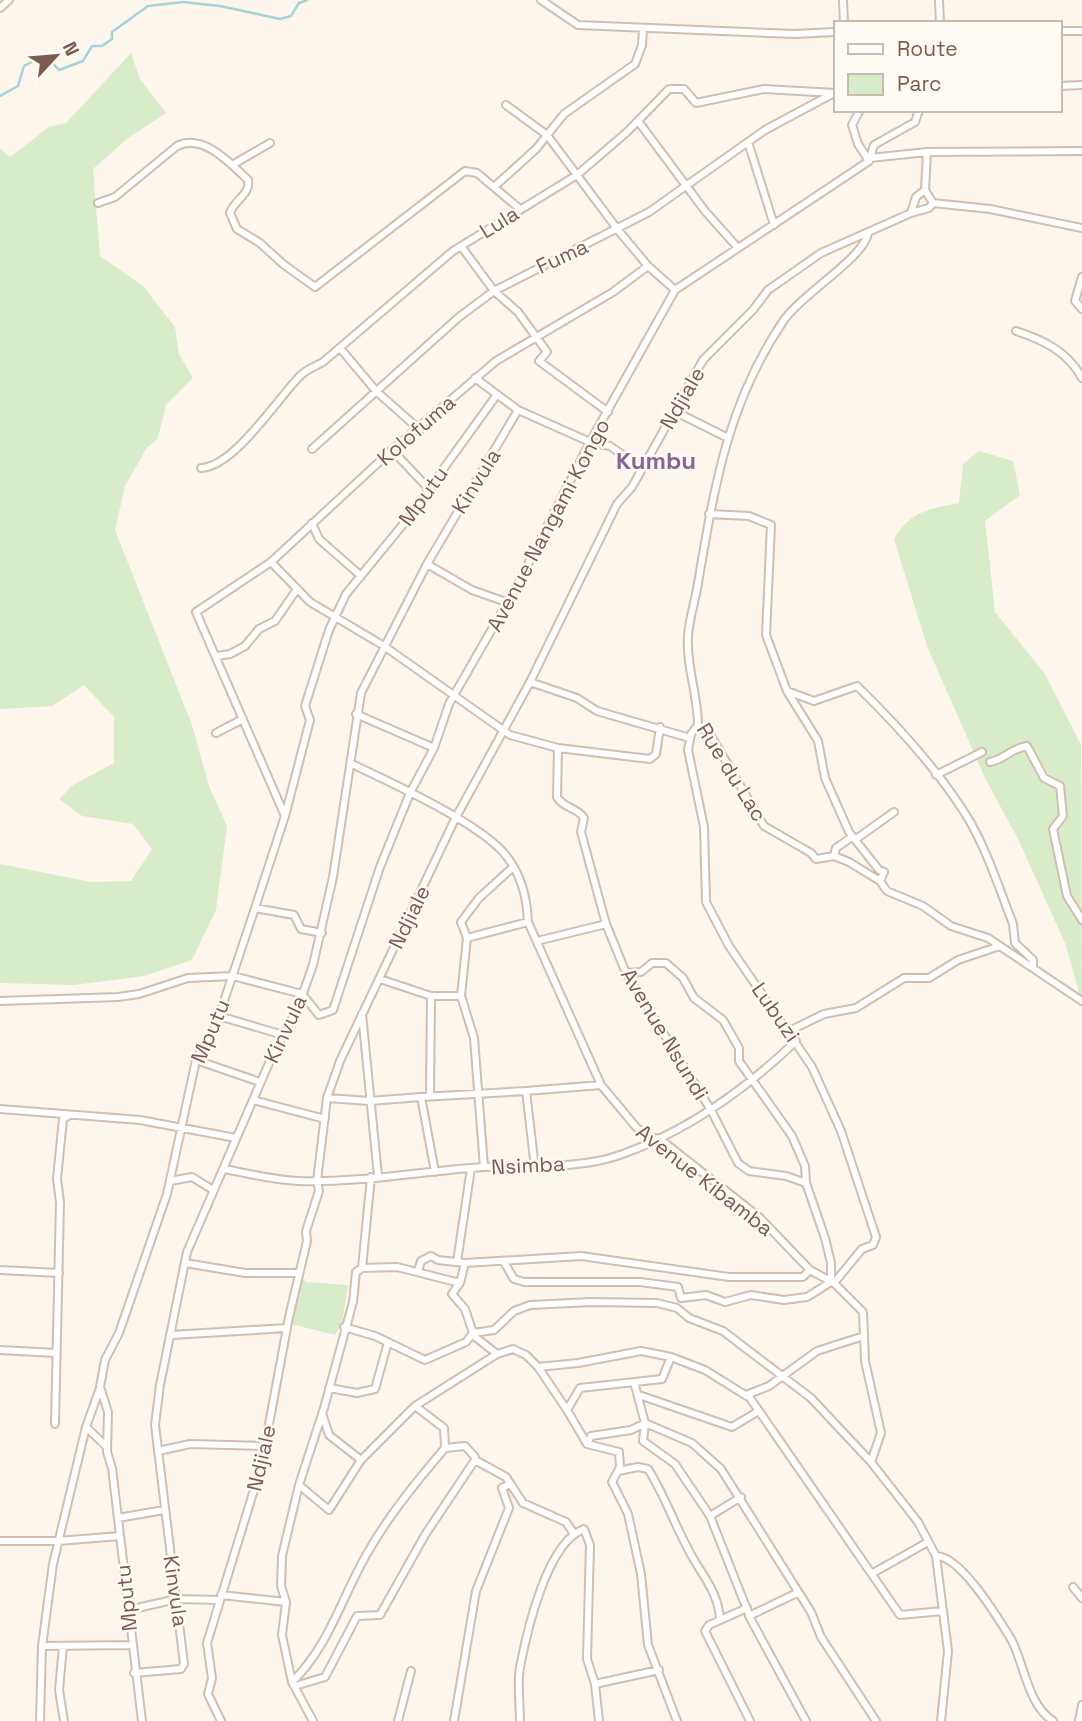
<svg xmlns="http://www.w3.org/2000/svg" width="1082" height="1721" font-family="'Space Grotesk',sans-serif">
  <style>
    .green { fill: #d8ecc9 }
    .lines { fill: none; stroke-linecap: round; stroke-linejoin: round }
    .stream { stroke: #a5d3da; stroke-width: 2.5 }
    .street-casing { stroke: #d1beb0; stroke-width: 10 }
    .street { stroke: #fff; stroke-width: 6 }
    .labels { text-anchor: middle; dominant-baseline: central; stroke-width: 5; stroke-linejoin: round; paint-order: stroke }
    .street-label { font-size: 21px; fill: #7a5c4d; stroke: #fffaf3 }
    .quarter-label { font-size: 24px; font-weight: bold; fill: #846695; stroke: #fffaf3 }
  </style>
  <rect width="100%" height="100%" fill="#fdf6ec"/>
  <path class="green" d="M131,53L140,79L166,113L128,138L93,169L100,256L143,286L175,327L179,354L193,378L166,405L158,438L146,449L125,486L115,530L192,725L209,786L227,826L216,910L192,960L144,976L74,985L0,983V864L91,882L131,881L152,849L133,824L82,816L59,799L73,785L114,763V717L84,685L52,706L0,709V148L10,157L49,127L66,123Z
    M979,451L1013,461L1020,495L985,521L995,612L1045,674L1081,745L1082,1002L1065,943L1018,839L985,778L927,646L894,539C910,511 929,509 959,503L963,464Z
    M300,1275L306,1282L348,1285L342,1324L335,1335L291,1324Z"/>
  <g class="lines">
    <path class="stream" d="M0,96L18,86L24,66L45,55L59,70L83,61L92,46H102L112,39V32L148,6L183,2L220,6L280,19L291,16L299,3L307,0"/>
    <g class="street-casing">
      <path id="street" d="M541,0L578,25L794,34L835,32
        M843,0L844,23
        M939,0L940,23
        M0,8L9,0
        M1059,31H1082
        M1059,86L1082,85
        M506,105L547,135L618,230L648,266L675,290
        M860,110L852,125L858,144L869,161
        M638,121L705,211L738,248
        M748,142L774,225
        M927,152L925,190L933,203
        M870,158L927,152L1082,151
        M232,165L270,143
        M494,187L536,149L564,114L635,64L642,45L643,29
        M98,203L115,197L177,146C203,133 230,163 248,180C251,194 234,200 230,213L237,229L260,243L283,264L315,287L465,171L477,173L520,209
        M911,213L916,197L925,190
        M868,234C862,259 803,293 784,320C726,405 714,490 697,589C694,605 689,620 688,636C686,667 698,695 698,725L711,736L764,826L811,853L816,859L834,856L849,862L880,881L887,891L923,906L951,926L988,938L1082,1001
        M461,246L494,291L518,312L547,352L539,361L608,412
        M1082,277L1075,301L1082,309
        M1016,331C1044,340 1068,352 1082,378
        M340,348L376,391L420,430
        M475,378L518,410L590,442L610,446L642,468
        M674,411L728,438
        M312,449L459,317L494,291L649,212L765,130L834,93
        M392,450L429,489
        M201,468C234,467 277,399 300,376C305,370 316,366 323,362L453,251L577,175L627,132L669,89H684L696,103L764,89L835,93
        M709,514L749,516L771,525L766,635L787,691L814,701L857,686C897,725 936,767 966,815C986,847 999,888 1013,924L1015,943L1033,960V967
        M312,523L319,539L360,575
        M271,562L310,602L384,646L510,735L558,748L650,759L656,754L660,727
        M427,564L472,590L506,602
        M217,656L230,654L245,646L259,629L275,621L297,589
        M530,682L577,698L597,711L690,738
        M787,691L818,741L825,778L849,832L879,870L884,872L880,881
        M356,714L434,748
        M698,725L691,734L688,750L704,827L706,902L729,946L812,1067L841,1131L876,1237L873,1245L862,1249L834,1283
        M216,733L243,719
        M558,748L557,797C564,809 577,807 584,818L581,832L606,924L626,973L711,1110L738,1163L749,1171L786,1176L806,1183
        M990,762C1004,760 1009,749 1027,746L1044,778L1060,786L1063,816L1053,829L1067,896L1082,920
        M352,764C392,783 475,821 503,852C520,871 527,897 528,922L601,1085L636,1127L648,1137L660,1139L759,1217L810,1270L834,1283L863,1312L865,1361L881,1433L871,1462
        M936,775L982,752
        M285,816L196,612L271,562L392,450L496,361L613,292L648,266
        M856,839L894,812
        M834,856L836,848L852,837
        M255,908L294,915L301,929L322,933
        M467,938L461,922L479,898L513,867
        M537,941L606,924
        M380,979L431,996H461
        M0,1001L118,997L139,994L188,978L233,976L302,994L319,1015L333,1010L380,867L410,793L434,748L449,704L520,580L590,442L675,290L869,161L874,145L915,122L919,110
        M362,1014L378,1176
        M219,1016L283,1035
        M789,1031L824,1014L856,1008L904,978H929L958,960L1000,946
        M196,1060L260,1082
        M430,1096L431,996
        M421,1097L526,1091
        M327,1098L369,1101L421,1097L435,1172
        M253,1100L325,1119
        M0,1109L140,1120L236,1138
        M484,1167L474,1038L461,996L467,938L528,922
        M535,1168L526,1091L601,1085
        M225,1169C249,1174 274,1180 298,1181C360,1183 422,1171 483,1167C527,1165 577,1170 620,1155C688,1131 745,1090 796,1041
        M170,1181L192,1177L213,1190
        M457,1262L471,1168
        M504,1262L514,1279L524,1282H640L678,1287L681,1298L706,1295L725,1302L751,1295L784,1300L807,1297L831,1282V1263L825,1238L806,1183L805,1166L792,1136L739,1061V1048L723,1020L694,998L683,978L666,963H652L641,972L626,973
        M185,1263L245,1273H298
        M465,1263L460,1283L452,1294L465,1309L474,1336L497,1354L513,1349L526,1355L538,1367L567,1410
        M362,1268L397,1267L460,1283
        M0,1270L59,1273
        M418,1271L421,1261L431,1256L438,1260L465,1263L581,1256L729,1277H803L810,1270
        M344,1327L375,1336L425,1360L466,1342L473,1333L494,1330L514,1311L530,1305L591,1302L657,1303L677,1308L689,1318L723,1331L811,1398L871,1462L918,1522L936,1556L948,1651L941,1721
        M171,1335L287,1328
        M0,1350L56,1353
        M671,1357L662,1379L580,1388L567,1410L587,1444L619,1452L620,1467L612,1482L628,1514L641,1574L648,1645L677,1721
        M538,1367L578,1363L641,1351L671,1357L705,1370L750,1398L900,1615L943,1611
        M634,1382L645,1423L643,1441L675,1464L710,1516L741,1497
        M100,1388L86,1427L53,1564L42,1646L132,1645
        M329,1388L357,1393L375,1389L388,1342
        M639,1395L732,1427L757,1412
        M746,1395L769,1386L817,1351L864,1336
        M415,1406L444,1428L445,1448L465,1446L475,1457V1460L506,1477L523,1503L566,1522L574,1534
        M323,1416L329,1435L361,1460
        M55,1424L60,1202L57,1179L63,1119L68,1116
        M86,1427L107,1447
        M587,1444L591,1436L631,1430L645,1423L692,1443L721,1469L811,1612L821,1637L876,1721
        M158,1451L190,1444L265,1446
        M618,1471L638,1467L648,1469C664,1494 673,1521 687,1547C699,1572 719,1591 720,1620
        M299,1485L329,1510L361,1460L415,1406L497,1354
        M710,1516L748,1612
        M118,1518L164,1510
        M0,1541H58L120,1536
        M936,1556C961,1556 998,1618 1011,1639C1025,1665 1027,1704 1053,1721
        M873,1573L928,1542
        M1073,1587L1082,1598
        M797,1593L749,1616L806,1721
        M221,1595L286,1602
        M747,1608L709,1625L705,1631L750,1721
        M128,1610L177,1599L220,1600
        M63,1646L59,1690L64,1721
        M134,1673L181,1669L184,1664L155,1425L160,1385L187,1252L273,1054L297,1010L313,965L333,877L361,693L427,564L518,410
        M292,1682C330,1645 342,1596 368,1552C389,1515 417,1481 445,1448
        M595,1684L659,1670
        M295,1686L325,1677L357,1616L380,1615L425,1535L475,1460
        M40,1721L42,1646
        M142,1721L112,1468L107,1452L108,1412L100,1387L105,1360L119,1333L167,1194L196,1060L216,1025L255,908L285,816L310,720L305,706L329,630L346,594L405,522L496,396
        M221,1721L208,1694L212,1678L207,1643L261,1467L289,1317L307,1241L306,1231L319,1191L317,1181L327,1098L340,1061L455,819L530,682L617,504L632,487L703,360L753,310L768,290L821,253L911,213L929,208L933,203L990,209L1082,228
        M313,1721L292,1682L282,1635L286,1602L281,1586L282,1556L299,1485L324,1408L353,1302L356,1272L362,1268L371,1177
        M398,1721L411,1671
        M454,1721L476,1591L509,1508L502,1488L510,1484
        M520,1721C520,1703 517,1684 520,1667C527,1631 547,1542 584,1529L590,1545L587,1659L595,1684L599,1721
        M1079,1721L1082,1705"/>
    </g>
    <use href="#street" class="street"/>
  </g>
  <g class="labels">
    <g class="street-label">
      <text transform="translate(499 222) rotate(-32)">Lula</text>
      <text transform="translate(562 256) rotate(-25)">Fuma</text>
      <text transform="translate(682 398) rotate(-60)">Ndjiale</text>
      <text transform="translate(416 430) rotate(-41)">Kolofuma</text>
      <text transform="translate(476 481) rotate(-58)">Kinvula</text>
      <text transform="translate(423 496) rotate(-54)">Mputu</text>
      <text transform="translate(548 525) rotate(-62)">Avenue Nangami Kongo</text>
      <text transform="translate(732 772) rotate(58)">Rue du Lac</text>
      <text transform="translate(409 917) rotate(-64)">Ndjiale</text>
      <text transform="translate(776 1012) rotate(55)">Lubuzi</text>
      <text transform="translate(285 1029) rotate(-65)">Kinvula</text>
      <text transform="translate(210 1031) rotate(-67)">Mputu</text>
      <text transform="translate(665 1034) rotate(59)">Avenue Nsundi</text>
      <text transform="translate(528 1165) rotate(-3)">Nsimba</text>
      <text transform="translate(705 1180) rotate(38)">Avenue Kibamba</text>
      <text transform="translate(261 1458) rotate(-77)">Ndjiale</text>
      <text transform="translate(176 1591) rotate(82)">Kinvula</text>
      <text transform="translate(126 1598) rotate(-96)">Mputu</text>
    </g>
    <g class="quarter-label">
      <text x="656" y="460">Kumbu</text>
    </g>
  </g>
  <rect x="834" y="21" width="228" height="91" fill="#fffaf3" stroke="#cabbb1" stroke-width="2"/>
  <rect x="848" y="44" width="35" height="10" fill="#ffffff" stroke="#cabbb1" stroke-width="2"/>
  <text x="897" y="56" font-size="21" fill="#7a5c4d">Route</text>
  <rect x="848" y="74" width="35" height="21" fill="#d8ecc9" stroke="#cabbb1" stroke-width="2"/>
  <text x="897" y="91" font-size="21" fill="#7a5c4d">Parc</text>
  <g transform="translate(56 56) rotate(64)" stroke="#fffaf3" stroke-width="5" paint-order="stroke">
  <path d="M0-5L12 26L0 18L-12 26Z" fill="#7a5c4d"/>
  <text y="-10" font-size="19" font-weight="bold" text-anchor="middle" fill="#7a5c4d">N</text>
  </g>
</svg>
